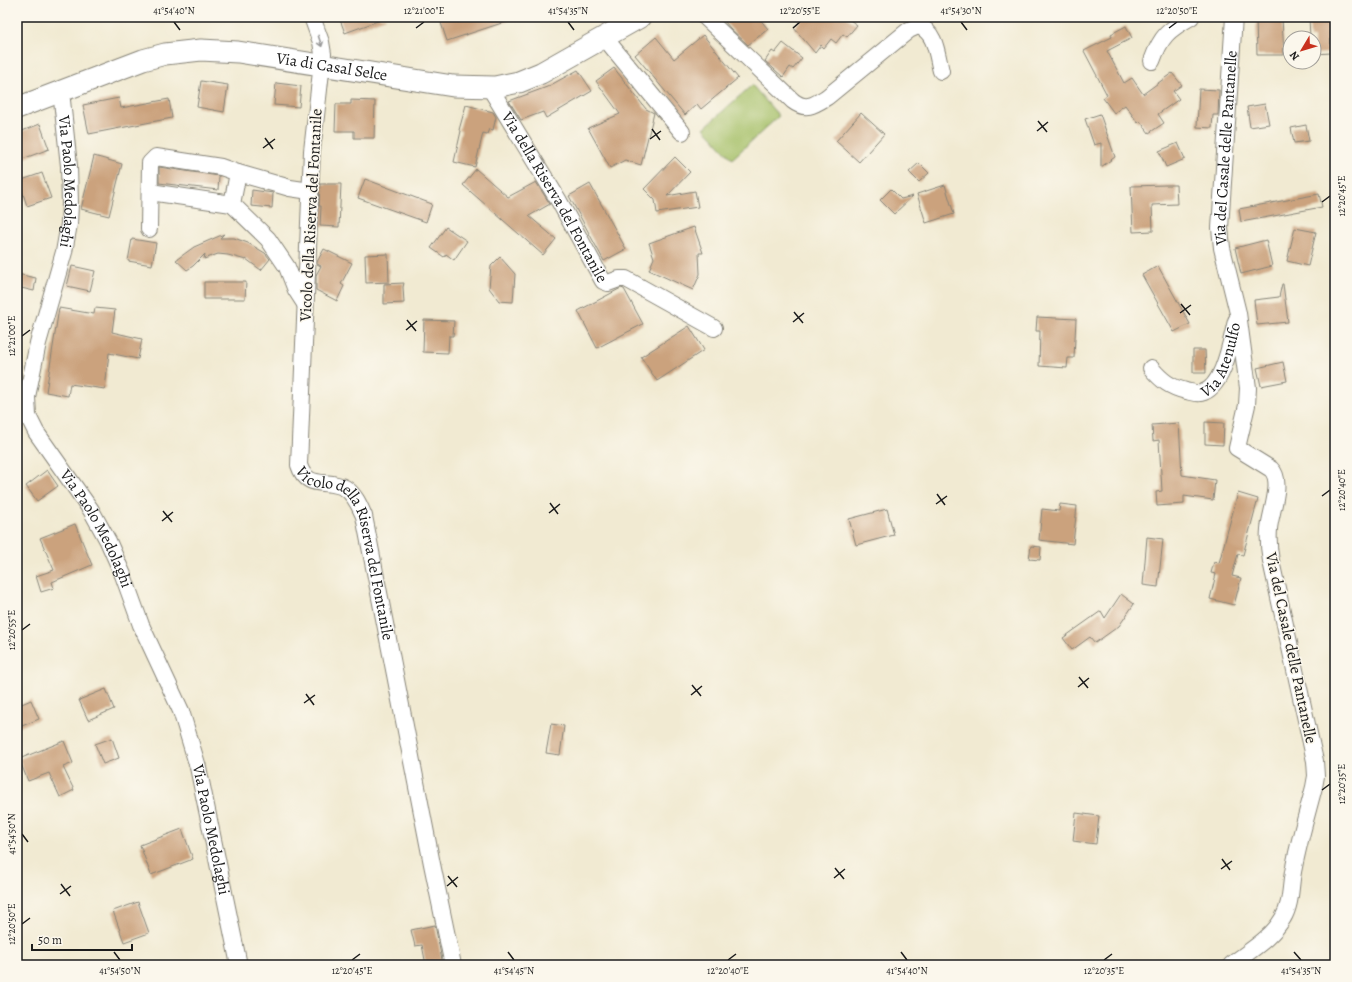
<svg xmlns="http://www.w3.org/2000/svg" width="1352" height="982" font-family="Alegreya,serif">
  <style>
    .green { fill: #a4bf66; stroke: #606e41 }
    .building { fill: #cba27d }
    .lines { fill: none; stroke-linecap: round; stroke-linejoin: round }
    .minor-casing { stroke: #868377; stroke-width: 18 }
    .major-casing { stroke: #868377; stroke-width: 23 }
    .minor { stroke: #fff; stroke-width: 16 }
    .major { stroke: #fff; stroke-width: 21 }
    .oneway { stroke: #999 }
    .ticks { fill: none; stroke: #1c1c1c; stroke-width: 1.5 }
    .labels { text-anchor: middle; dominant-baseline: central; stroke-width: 3; stroke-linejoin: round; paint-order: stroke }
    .street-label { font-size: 16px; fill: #1c1c1c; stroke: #fbf7ec }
    .neatline { fill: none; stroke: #1c1c1c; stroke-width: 1.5 }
    .ticks-label { font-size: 10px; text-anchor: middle; fill: #1c1c1c }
  </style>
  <rect width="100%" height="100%" fill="#fbf7ec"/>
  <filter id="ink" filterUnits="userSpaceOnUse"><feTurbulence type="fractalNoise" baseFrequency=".025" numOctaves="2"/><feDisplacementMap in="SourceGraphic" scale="8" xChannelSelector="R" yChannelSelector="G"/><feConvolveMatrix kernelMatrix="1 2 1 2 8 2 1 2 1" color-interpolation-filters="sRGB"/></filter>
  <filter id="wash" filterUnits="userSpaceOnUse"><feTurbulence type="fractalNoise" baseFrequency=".012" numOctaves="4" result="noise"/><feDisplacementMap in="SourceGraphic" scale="16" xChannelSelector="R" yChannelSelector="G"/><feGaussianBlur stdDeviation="0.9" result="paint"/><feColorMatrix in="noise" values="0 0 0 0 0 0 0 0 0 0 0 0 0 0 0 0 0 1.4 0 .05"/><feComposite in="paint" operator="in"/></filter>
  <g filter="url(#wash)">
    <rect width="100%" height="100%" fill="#f1ead2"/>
    <path class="green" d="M752,85L779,116L732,159L704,128Z"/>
    <g id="blocks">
      <path class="building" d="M339,17H385L386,18L345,33Z
        M439,17H513L514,19L447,41Z
        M721,17H758L768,29L748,45L730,28Z
        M803,17H846L857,25L847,37L843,34L836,43L831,39L824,48L821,45L815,53L794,28Z
        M1256,17H1282L1284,55H1257Z
        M1309,17H1330L1331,53L1314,54V38H1310Z
        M1126,26L1132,38L1107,51L1124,83L1132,78L1143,94L1172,73L1182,85L1173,91L1179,99L1158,114L1164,123L1149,133L1140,121L1138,123L1125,105L1114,113L1103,98L1107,95L1084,51L1112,37L1111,34Z
        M703,35L738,78L701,109L697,104L685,115L635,55L656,37L674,59Z
        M783,43L802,58L793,69L790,67L783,77L765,61L772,51L775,53Z
        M614,68L646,109L654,113L641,165L625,160L610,168L588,128L620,114L596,81Z
        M578,70L592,91L546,118L543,112L521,120L509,101L547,87Z
        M201,81L228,85L224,112L197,107Z
        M276,83L301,86L299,107L274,105Z
        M1199,89L1219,90L1218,115H1213L1212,128L1197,127Z
        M119,98L121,108L169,99L172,118L89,134L83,105Z
        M351,100L375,101L374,138H354V131H335L336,104H351Z
        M1265,104L1269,124L1250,127L1247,107Z
        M466,105L493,112L496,117L493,130L489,129L487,134L483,133L475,167L454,162L461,131L459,130Z
        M861,113L884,134L859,162L836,141Z
        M1100,114L1115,157L1101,167V143L1094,145L1085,119Z
        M40,124L49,149L17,161V133Z
        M1306,125L1309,141L1294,143L1291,128Z
        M1178,143L1185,159L1166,167L1159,151Z
        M94,156L122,164L109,216L81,209Z
        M675,157L690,172L667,196L695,191L698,207L657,213L655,200L644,189Z
        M919,163L929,173L919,182L909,172Z
        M159,167L219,176L218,190L159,183Z
        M476,169L508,197L536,182L550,204L529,216L556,239L543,255L463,185Z
        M42,173L51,198L27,206L19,181Z
        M365,179L432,204L426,222L358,198Z
        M320,184H341L339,227L320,226L321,206H319Z
        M590,184L626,249L604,261L569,196Z
        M945,185L954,214L926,223L917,194Z
        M1166,185H1176L1177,204L1152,205L1153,231L1133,232L1131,186Z
        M891,189L901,199L913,196L894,214L880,200Z
        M252,190L273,193L272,208L251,206Z
        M1319,194L1322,207L1241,222L1239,209Z
        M446,227L467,241L454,260L446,254L444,257L431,248Z
        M694,227L703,253H699L700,274L693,290L649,270L654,258L649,243Z
        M1295,228L1316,232L1308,266L1287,261Z
        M224,234L220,238H234L248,243L265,253L270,259L261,270L246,259V260L228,255L218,254L204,259L205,254L193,266L187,270L176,260L194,247Z
        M132,239L156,243L152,265L128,261Z
        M1266,240L1272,266L1241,274L1235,248Z
        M324,249L352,263L341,284L344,286L337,301L316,290V275L321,266L317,264V262Z
        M388,254L389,282L366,283L365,255Z
        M500,257L515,274L513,302L499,301L489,288L491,266Z
        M72,266L95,271L90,291L67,286Z
        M1158,266L1190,324L1174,332L1142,275Z
        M17,274L36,278L34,291L17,287Z
        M204,282H246L245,299H204Z
        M404,283L403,287L404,303L384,304V284Z
        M1282,284H1283L1288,322L1257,325L1254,300L1279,297Z
        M621,288L624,289L643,324L597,348L578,311Z
        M59,308L94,314L95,308L115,310L112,332L142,339L138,359L109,353L105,389L70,384L68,396L46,392Z
        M1037,317L1076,319L1074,358H1068L1067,368L1039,366L1040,331H1036Z
        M424,320L454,321L453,336H449L448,353L423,352Z
        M689,326L704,350L657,381L641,357Z
        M1193,350H1205L1206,373H1193Z
        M1283,362L1287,381L1261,386L1257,368Z
        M1205,422L1224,423L1223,445L1205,444Z
        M1179,423L1182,475L1215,480L1213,500L1184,496V504L1157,506L1156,492L1162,491L1159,440L1153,441L1152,425Z
        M47,470L58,486L37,501L26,486Z
        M1238,493L1258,499L1243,555L1238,554L1232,576L1241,578L1234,605L1210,599L1216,574L1211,573L1214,562L1219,563Z
        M1060,504L1077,506L1073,544L1039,540L1042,509L1059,511Z
        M887,509L894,535L856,545L849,519Z
        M75,524L92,565L52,582L54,588L41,592L36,576L54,570L40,538Z
        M1147,537L1163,539L1158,587L1143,585Z
        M1031,546L1041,547L1040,560L1029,559Z
        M1121,594L1134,604L1119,626L1095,643L1090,637L1072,650L1063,638L1101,611L1105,618Z
        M106,689L114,709L88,720L79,700Z
        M31,700L39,719L17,728V706Z
        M551,724L564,726L560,755L546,753Z
        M112,738L119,758L103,764L95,744Z
        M64,741L73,763L63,767L74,790L60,797L49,773L28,781L19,759Z
        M1076,813L1099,816L1096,844L1073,841Z
        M182,829L193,859L151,875L140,845Z
        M138,902L149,933L124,942L113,911Z
        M435,925L443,965H426L422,945L415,946L411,930Z"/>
    </g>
  </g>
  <g filter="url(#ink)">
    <use href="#blocks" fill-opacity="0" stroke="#868377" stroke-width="1"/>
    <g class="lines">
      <g class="minor-casing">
        <g id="minor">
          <path id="s1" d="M312,17L321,42L323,54L312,151L299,465C307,491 328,478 345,488C355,494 360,507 364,516L432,864L453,965"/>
          <path d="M705,17L793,101C806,111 814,105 827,97L909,30L918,26C936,31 937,56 941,71"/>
          <path d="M604,37L682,132"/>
          <path d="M1152,61C1161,36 1168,30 1191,17"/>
          <path id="s2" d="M490,88L559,201L603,281L608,283L619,279H626L714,328"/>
          <path id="s3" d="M61,91L69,166L70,204L69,224L64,252L38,343L27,397L28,416L36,432L91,510L108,541L123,575L141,625L181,711L198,767L239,965"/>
          <path d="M238,173L232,204L268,239L287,267L296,290L305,304"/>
          <path d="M150,192L232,204"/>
          <path d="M149,229L150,163L156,157L221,167L238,173L290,188L310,191"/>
          <path id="s4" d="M1151,368C1162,381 1170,387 1186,391C1191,392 1196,394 1201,393C1224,388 1231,340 1236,321"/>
          <path id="s5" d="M1231,965C1249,951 1272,938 1283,918C1292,903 1290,884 1294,867C1299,841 1307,814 1314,787L1316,776L1315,761L1271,561C1269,550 1268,540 1269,529C1270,513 1284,481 1271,469L1237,448L1247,405L1248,388L1238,313L1222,248L1220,228L1234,17"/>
        </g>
      </g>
      <g class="major-casing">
        <g id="major">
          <path id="s6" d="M17,108L143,60L165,54L201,50L238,52L453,86L495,87L519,82L541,73L640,17"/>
        </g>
      </g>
      <use href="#minor" class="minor"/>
      <use href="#major" class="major"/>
    </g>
    <defs><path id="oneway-shaft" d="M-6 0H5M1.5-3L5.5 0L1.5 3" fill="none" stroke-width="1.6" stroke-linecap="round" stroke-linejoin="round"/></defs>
    <use class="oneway" href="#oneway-shaft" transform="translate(320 41) rotate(72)"/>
  </g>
  <path class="ticks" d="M174,22L180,30M568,22L574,30M961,22L967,30M416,28L424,22M793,28L800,22M1169,28L1177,22M1038,121L1047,132M652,129L660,140M1037,131L1048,122M265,138L273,149M650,139L661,131M263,148L275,139M1322,202L1330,196M1181,304L1190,315M794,312L803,323M1180,313L1191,305M407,320L416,331M793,322L804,313M406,330L417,321M22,336L30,330M937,494L945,505M1322,496L1330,490M550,503L558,514M936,504L947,496M163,511L172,522M549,513L560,504M162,521L173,512M22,630L30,624M1079,677L1088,688M692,685L701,696M1078,687L1089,678M306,694L314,705M691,695L702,686M304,703L315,695M1322,790L1330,784M22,834L28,842M1222,859L1230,870M835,868L844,879M1221,869L1232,861M448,876L457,887M834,878L845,869M61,884L70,896M447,886L458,877M60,894L71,886M22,924L30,918M114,952L120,960M508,952L514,960M901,952L907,960M1294,952L1301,960M352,960L360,954M728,960L736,954M1104,960L1112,954"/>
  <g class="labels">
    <g class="street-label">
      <text stroke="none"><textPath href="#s6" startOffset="326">Via di Casal Selce</textPath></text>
      <text stroke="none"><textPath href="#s5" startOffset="875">Via del Casale delle Pantanelle</textPath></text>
      <text stroke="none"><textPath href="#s3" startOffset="91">Via Paolo Medolaghi</textPath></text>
      <text stroke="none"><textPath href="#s2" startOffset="127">Via della Riserva del Fontanile</textPath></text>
      <text transform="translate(311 215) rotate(-87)">Vicolo della Riserva del Fontanile</text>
      <text stroke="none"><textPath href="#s4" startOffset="99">Via Atenulfo</textPath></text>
      <text stroke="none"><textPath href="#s3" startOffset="463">Via Paolo Medolaghi</textPath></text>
      <text stroke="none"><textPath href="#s1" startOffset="560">Vicolo della Riserva del Fontanile</textPath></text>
      <text transform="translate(1291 648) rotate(78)">Via del Casale delle Pantanelle</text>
      <text stroke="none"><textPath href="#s3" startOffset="787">Via Paolo Medolaghi</textPath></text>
    </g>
  </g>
  <rect width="1352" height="982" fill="none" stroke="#fbf7ec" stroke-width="44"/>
  <g transform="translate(1302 50) rotate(232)"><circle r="19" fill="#fbf7ec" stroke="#a29f99"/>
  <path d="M0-3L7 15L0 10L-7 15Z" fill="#c8321e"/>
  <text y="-6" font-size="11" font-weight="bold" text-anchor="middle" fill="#1c1c1c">N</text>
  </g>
  <path d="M32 944v6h100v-6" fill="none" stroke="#1c1c1c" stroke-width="2"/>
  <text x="38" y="944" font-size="12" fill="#1c1c1c" stroke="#fbf7ec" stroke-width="3" paint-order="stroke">50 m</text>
  <rect x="22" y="22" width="1308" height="938" class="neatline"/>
  <g class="ticks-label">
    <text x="174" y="14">41°54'40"N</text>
    <text x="424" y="14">12°21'00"E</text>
    <text x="568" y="14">41°54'35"N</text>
    <text x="800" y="14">12°20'55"E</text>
    <text x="961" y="14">41°54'30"N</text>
    <text x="1177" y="14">12°20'50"E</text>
    <text transform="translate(1341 196) rotate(-90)" y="4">12°20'45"E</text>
    <text transform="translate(11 336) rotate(-90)" y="4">12°21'00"E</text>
    <text transform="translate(1341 490) rotate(-90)" y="4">12°20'40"E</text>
    <text transform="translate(11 630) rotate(-90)" y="4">12°20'55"E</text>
    <text transform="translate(1341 784) rotate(-90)" y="4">12°20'35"E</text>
    <text transform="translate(11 834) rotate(-90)" y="4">41°54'50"N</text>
    <text transform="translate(11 924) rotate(-90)" y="4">12°20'50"E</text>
    <text x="120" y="974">41°54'50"N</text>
    <text x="352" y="974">12°20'45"E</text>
    <text x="514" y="974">41°54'45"N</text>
    <text x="728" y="974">12°20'40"E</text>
    <text x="907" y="974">41°54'40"N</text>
    <text x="1104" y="974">12°20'35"E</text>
    <text x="1301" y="974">41°54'35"N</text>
  </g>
</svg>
